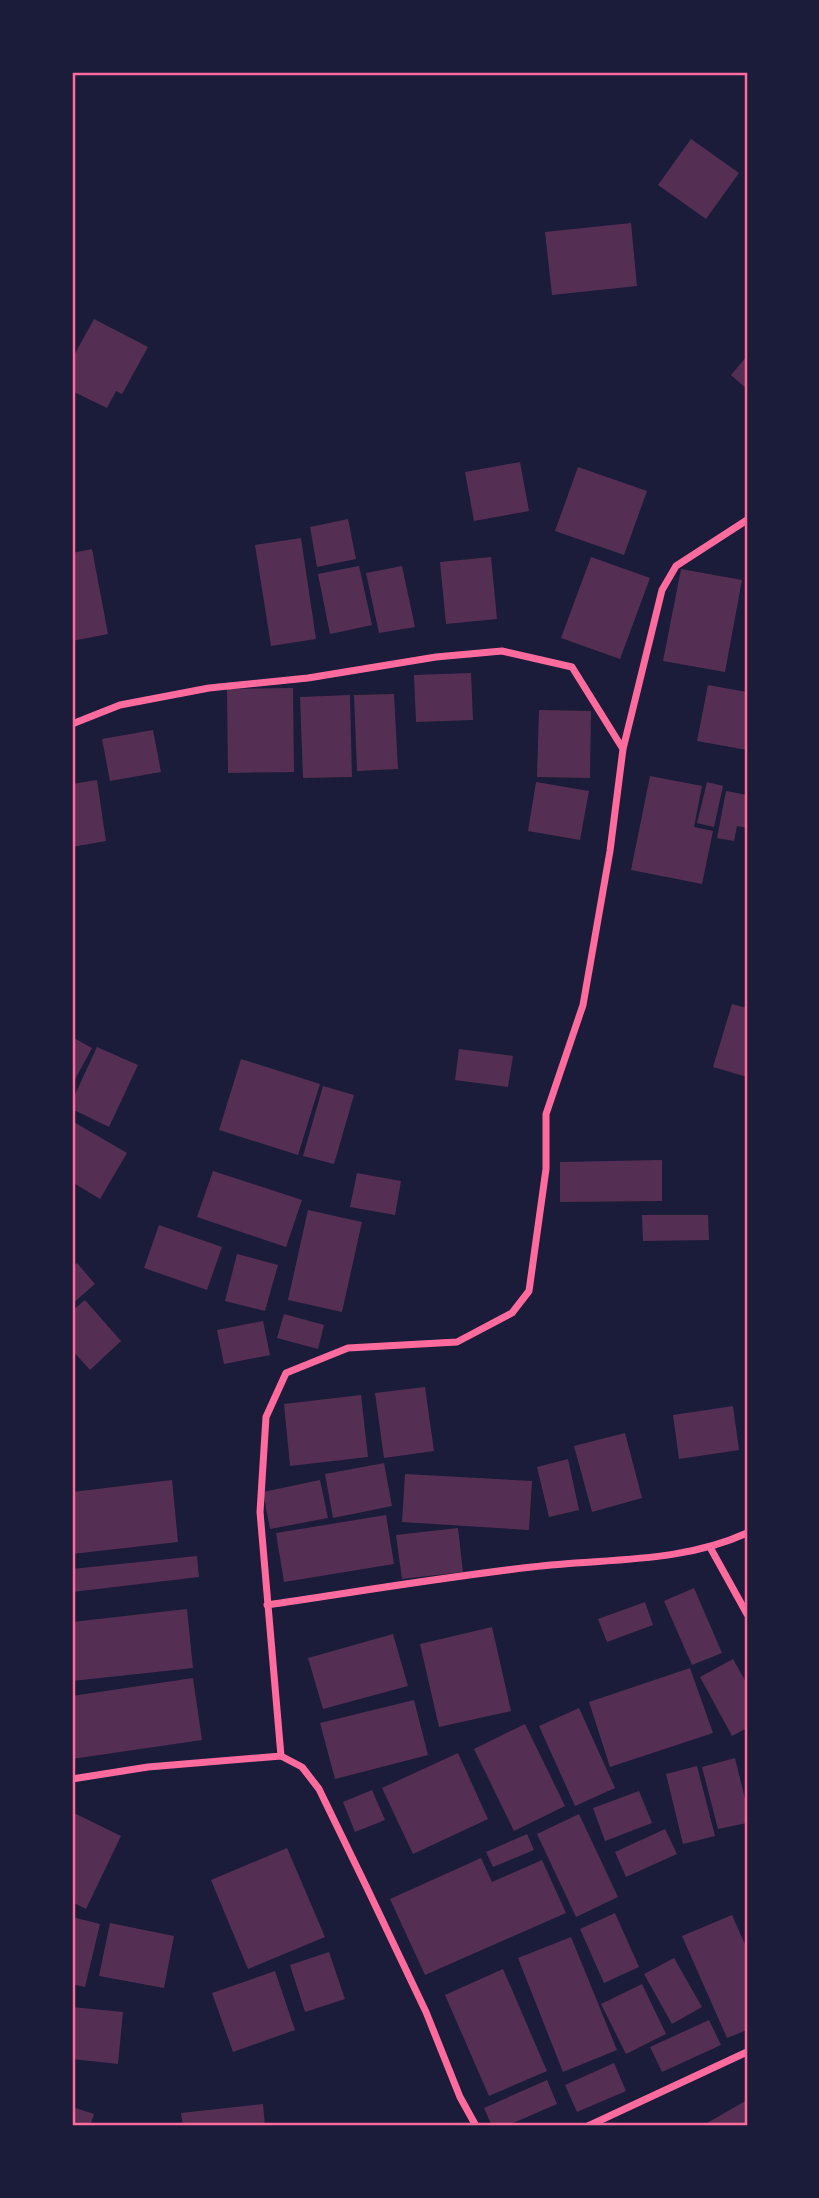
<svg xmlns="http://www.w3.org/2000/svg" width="819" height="2198" font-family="'DejaVu Sans',sans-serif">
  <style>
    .building { fill: #542f53 }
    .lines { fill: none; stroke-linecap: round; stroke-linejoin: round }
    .minor { stroke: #ff6b9d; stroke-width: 7 }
    .neatline { fill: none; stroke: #ff6b9d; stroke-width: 2.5 }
  </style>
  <rect width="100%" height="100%" fill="#1b1b3a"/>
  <path class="building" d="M691,139L739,173L706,219L658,185Z
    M631,223L637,286L552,295L545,232Z
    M94,319L148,347L122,394L116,391L107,408L72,391V359Z
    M747,356V389L731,375Z
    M520,462L529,511L474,521L465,472Z
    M578,467L647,491L624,555L555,531Z
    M348,519L356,559L317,567L310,527Z
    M301,538L316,639L271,646L255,545Z
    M92,549L108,634L72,641V553Z
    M491,557L497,619L446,624L440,562Z
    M591,557L650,578L620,659L561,638Z
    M359,566L372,625L330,634L318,574Z
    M402,566L415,627L379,633L366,573Z
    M681,569L742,580L725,672L663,661Z
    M471,673L473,720L416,722L414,675Z
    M708,685L747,692V750L697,741Z
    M293,688L294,772L228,773L227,689Z
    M394,694L398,769L357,771L354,695Z
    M350,695L352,777L303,778L300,697Z
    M539,710L591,711L590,778L537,777Z
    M153,730L161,772L110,781L102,739Z
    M650,776L702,786L694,827L713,831L702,884L631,870Z
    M97,780L106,841L72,847V784Z
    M536,782L589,791L580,840L528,831Z
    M707,782L723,786L714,827L697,823Z
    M726,791L747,795V828L737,826L734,841L717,838Z
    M732,1004L747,1008V1077L713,1067Z
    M72,1037L92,1048L72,1085Z
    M97,1047L138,1065L109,1127L72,1109V1101Z
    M459,1049L513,1056L508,1087L455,1080Z
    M241,1059L320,1084L298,1155L219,1130Z
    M323,1086L354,1095L334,1164L303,1156Z
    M72,1121L127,1153L100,1199L72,1182Z
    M662,1160V1201L560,1202V1162Z
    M213,1171L302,1200L286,1247L197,1217Z
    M357,1173L401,1181L395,1215L350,1207Z
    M308,1210L362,1222L342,1312L288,1300Z
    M642,1215H708L709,1240L643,1241Z
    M159,1225L222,1247L207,1290L144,1268Z
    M237,1254L278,1265L265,1311L225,1301Z
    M77,1263L95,1284L72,1304V1267Z
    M85,1300L121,1341L90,1370L72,1350V1311Z
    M284,1314L324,1325L318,1349L277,1338Z
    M263,1321L270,1355L224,1364L217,1330Z
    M425,1387L434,1451L384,1458L375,1393Z
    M361,1395L368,1457L290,1466L284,1404Z
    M733,1406L739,1450L679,1459L673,1415Z
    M625,1433L642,1498L592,1512L574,1446Z
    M568,1459L579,1510L549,1517L537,1467Z
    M384,1463L392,1506L333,1518L325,1474Z
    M405,1474L532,1481L529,1530L402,1522Z
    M172,1480L178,1542L72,1554V1492Z
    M320,1480L328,1518L270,1529L263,1492Z
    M386,1515L394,1564L284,1582L276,1533Z
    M458,1528L463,1572L402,1579L396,1535Z
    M197,1556L199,1577L72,1592V1569Z
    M694,1588L722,1653L692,1665L664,1601Z
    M645,1602L653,1625L607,1642L598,1619Z
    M187,1609L193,1668L72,1681V1622Z
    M492,1627L511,1711L439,1727L420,1644Z
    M393,1634L408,1686L323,1709L308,1658Z
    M733,1659L747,1684V1728L732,1736L700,1677Z
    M690,1668L713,1733L610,1767L589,1702Z
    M193,1678L202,1740L72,1759V1696Z
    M414,1700L428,1755L335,1779L320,1723Z
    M579,1708L615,1788L575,1806L539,1726Z
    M525,1724L565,1806L514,1831L474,1749Z
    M458,1753L488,1819L413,1854L382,1788Z
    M735,1758L747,1807V1823L718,1829L702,1767Z
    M697,1766L715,1836L683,1844L666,1774Z
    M372,1790L385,1820L355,1832L343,1802Z
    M639,1791L652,1823L605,1841L593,1808Z
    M72,1812L121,1836L86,1909L72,1902Z
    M579,1814L618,1897L576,1917L537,1834Z
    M665,1829L677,1854L626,1877L615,1852Z
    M527,1834L534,1850L493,1867L486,1852Z
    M287,1848L325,1937L248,1969L211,1880Z
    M481,1858L492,1882L542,1860L566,1913L425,1975L390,1899Z
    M615,1913L639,1967L604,1983L580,1929Z
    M732,1915L747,1949V2030L727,2038L682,1936Z
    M72,1917L100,1924L85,1987L72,1984Z
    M110,1923L174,1936L164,1988L99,1976Z
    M571,1937L617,2050L563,2072L518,1958Z
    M329,1952L345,1999L305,2012L290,1965Z
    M674,1958L702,2007L672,2024L644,1974Z
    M503,1969L547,2071L489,2096L445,1995Z
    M275,1971L295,2030L233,2052L212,1993Z
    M642,1984L666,2034L626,2054L601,2004Z
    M72,2007L123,2012L118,2064L72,2059Z
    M709,2020L721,2045L662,2072L650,2047Z
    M614,2063L626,2091L577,2112L565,2085Z
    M547,2080L557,2104L506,2126H492L484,2108Z
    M747,2100V2126H702Z
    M263,2104L265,2126H183L181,2113Z
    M72,2107L94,2114L90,2126H72Z"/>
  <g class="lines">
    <path class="minor" d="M72,724L120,705L209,688L308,678L436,657L502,651L572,667L623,749
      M711,1549L747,1614
      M267,1605C355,1592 444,1577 532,1567C605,1558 679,1564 747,1533
      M281,1756L260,1512L266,1417L286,1373L348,1348L457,1342L512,1313L529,1291L546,1169V1114L583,1005L610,851L623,749L662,590L676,566L747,520
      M72,1779L148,1767L281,1756L302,1767L319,1789L367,1888L426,2012L460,2097L476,2126
      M588,2126L747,2052"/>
  </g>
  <rect width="819" height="2198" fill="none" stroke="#1b1b3a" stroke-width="147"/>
  <rect x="74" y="74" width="672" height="2050" class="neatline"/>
</svg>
